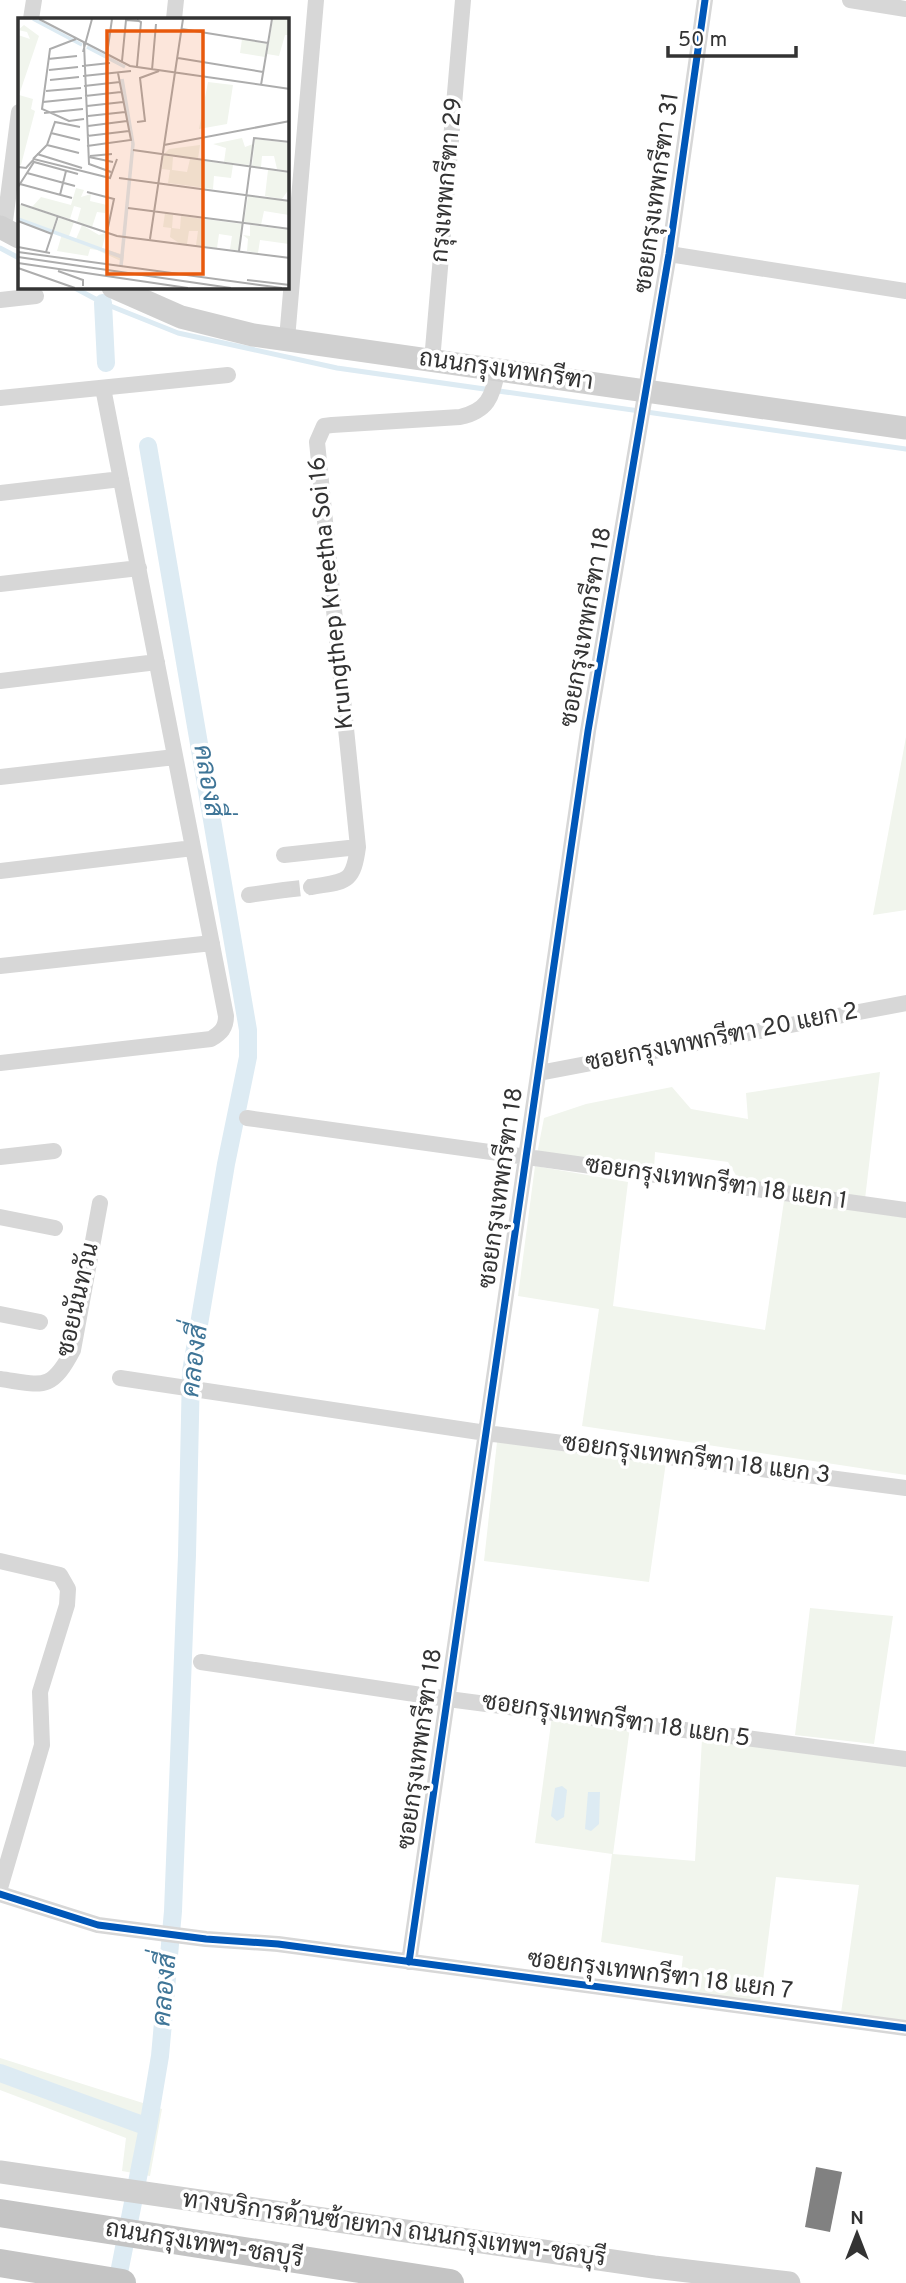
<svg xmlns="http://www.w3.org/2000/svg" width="906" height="2283" font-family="Overpass,Sarabun,sans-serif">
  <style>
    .green { fill: #f1f5ed }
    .water { fill: #ddebf3 }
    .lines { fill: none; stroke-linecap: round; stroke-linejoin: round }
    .stream { stroke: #ddebf3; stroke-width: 5 }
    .canal { stroke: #ddebf3; stroke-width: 18 }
    .building { fill: #818181 }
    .minor-tunnel { stroke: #d6d6d6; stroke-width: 16; stroke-dasharray: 16 8; stroke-linecap: butt }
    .minor { stroke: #d7d7d7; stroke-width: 16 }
    .secondary { stroke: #d0d0d0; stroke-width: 23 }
    .motorway { stroke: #c4c4c4; stroke-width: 28 }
    .cycleway-casing { stroke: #fff; stroke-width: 11 }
    .cycleway { stroke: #0057b8; stroke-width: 7 }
    .labels { text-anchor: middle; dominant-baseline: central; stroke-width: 7; stroke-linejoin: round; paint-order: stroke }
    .street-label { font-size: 24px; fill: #333; stroke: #fff }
    .water-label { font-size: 26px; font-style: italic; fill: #3f7597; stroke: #fff }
    .inset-river { fill: none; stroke: #ddebf3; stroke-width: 3.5 }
    .inset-road { fill: none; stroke: #adadad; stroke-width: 2 }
    .view { fill: #e8590c; fill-opacity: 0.15; stroke: #e8590c; stroke-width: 3.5 }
    .inset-edge { fill: none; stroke: #333; stroke-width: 3.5 }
  </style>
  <rect width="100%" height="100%" fill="#fff"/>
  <path class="green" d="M906,737V910L873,915Z
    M880,1072L865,1199L740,1182L728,1162L655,1152L654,1169L537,1154L544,1118L586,1104L672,1087L691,1109L748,1119L746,1093Z
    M535,1166L628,1182L613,1306L765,1330L784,1201L906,1216V1475L582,1426L599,1309L518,1296Z
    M497,1442L666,1462L649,1582L484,1561Z
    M810,1608L893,1616L874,1744L795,1735Z
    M552,1716L630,1727L613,1854L695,1861L702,1739L906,1764V2023L841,2013L859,1885L776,1877L760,2004L679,1992L683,1956L601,1942L612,1854L535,1843Z
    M0,2058L162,2109L150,2176L122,2171L126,2138L0,2090Z"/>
  <path class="water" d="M562,1786L567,1790L564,1817L557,1821L551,1816L555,1788Z
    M588,1792H600L599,1824L591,1831L585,1829Z"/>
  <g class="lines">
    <path class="stream" d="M0,248L19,258
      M73,287L103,303L178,333L337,368L906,449"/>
    <path class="canal" d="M103,303L106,363
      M0,2073L148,2127
      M117,2283L148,2127L160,2056L173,1911L187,1555L191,1372L226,1164L248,1057V1030L148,446"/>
  </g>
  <path class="building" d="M816,2167L842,2172L830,2232L805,2227Z"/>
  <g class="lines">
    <path class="minor-tunnel" d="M284,890L311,887"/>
    <path class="minor" d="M850,0L906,9
      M31,19L34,0
      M174,19L176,0
      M4,229L19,112
      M669,254L906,291
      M0,300L36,296
      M287,339L316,0
      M432,361L463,0
      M0,398L228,375
      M0,493L121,479
      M0,584L139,568
      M0,681L157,662
      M0,777L175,757
      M284,855L358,847L317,442L324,426L332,425L460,417C487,411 493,397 497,371
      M0,871L193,848
      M311,887C345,881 353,885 358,847
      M249,895L284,890
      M0,966L212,943
      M0,1063L211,1039C221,1033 226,1028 226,1016L103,388
      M539,1073L906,1003
      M247,1118L906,1210
      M0,1157L54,1151
      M0,1217L55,1228
      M0,1314L40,1322
      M120,1378L486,1433L906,1488
      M0,1379C43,1385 51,1392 73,1350L100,1203
      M0,1561L60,1575L68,1589L67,1605L40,1692L42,1745L0,1888
      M201,1662L448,1699L906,1759
      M0,1894L98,1925L206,1939L278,1944L906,2028
      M409,1962L588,731L669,254L705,0"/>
    <path class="secondary" d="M0,227L19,237
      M113,287L181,317L253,335L906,428
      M0,2172L654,2267L789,2283"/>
    <path class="motorway" d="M0,2213L450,2283
      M0,2263L122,2283"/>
    <g class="cycleway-casing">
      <path id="cycleway" d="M0,1894L98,1925L206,1939L278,1944L906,2028
        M409,1962L588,731L669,254L705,0"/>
    </g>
    <use href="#cycleway" class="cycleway"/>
  </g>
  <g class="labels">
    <g class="street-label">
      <text transform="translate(448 180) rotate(-85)">กรุงเทพกรีฑา 29</text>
      <text transform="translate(658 193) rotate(-82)">ซอยกรุงเทพกรีฑา 31</text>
      <text transform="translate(506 371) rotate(8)">ถนนกรุงเทพกรีฑา</text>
      <text transform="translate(332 593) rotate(-96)">Krungthep Kreetha Soi 16</text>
      <text transform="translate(587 627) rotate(-80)">ซอยกรุงเทพกรีฑา 18</text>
      <text transform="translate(722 1038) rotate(-11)">ซอยกรุงเทพกรีฑา 20 แยก 2</text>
      <text transform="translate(716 1184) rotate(8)">ซอยกรุงเทพกรีฑา 18 แยก 1</text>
      <text transform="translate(502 1188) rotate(-82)">ซอยกรุงเทพกรีฑา 18</text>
      <text transform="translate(79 1300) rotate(-77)">ซอยนันทวัน</text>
      <text transform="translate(696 1460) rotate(7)">ซอยกรุงเทพกรีฑา 18 แยก 3</text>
      <text transform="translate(616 1721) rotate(8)">ซอยกรุงเทพกรีฑา 18 แยก 5</text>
      <text transform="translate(421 1749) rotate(-82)">ซอยกรุงเทพกรีฑา 18</text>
      <text transform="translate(660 1976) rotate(7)">ซอยกรุงเทพกรีฑา 18 แยก 7</text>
      <text transform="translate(394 2230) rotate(8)">ทางบริการด้านซ้ายทาง ถนนกรุงเทพฯ-ชลบุรี</text>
      <text transform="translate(204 2245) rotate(9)">ถนนกรุงเทพฯ-ชลบุรี</text>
    </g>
    <g class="water-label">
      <text transform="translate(207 781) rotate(80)">คลองสี่</text>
      <text transform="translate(196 1361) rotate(-83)">คลองสี่</text>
      <text transform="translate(166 1990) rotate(-85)">คลองสี่</text>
    </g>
  </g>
  <g transform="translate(18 18)">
    <rect width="271" height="271" fill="#fff"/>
    <path d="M255,1H271V17H267L261,38L249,36ZM6,7L21,18L1,77L15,81L13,91L17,93L3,147H0V17L12,21L9,14L0,12ZM224,21L249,26L247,39L222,35ZM190,64L215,67L209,106L181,111ZM224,120L227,129L235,126L231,147L206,144L208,130L195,126ZM237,121L271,125V153L259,151L256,138H244L243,149L234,148ZM182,127L180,141L146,136L151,131ZM145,137L155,139L154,152L169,154L172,141L215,147L213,160L196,158L195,171L150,165L152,152L144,151ZM250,152L271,155V171L264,181L247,178ZM58,170L66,172L63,179L73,176L72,183L89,187L87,195L79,194L74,209L59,204L63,190L56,188L52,201L14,189L23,179L53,187ZM230,178L271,183V197L246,193L243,207L226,204ZM0,186L39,199L34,212L0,200ZM147,195L155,197L154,210L162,211L163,198L224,206L221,233L212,231L214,218L201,216L199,230L178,227L180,213H171L169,226L161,225L152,219L153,210L145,209ZM41,200L56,204L51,218L58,221L64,207L81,217L88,215L84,230L106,237L105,244L79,232L72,231L70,238L39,233L44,216L36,212ZM232,207L271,212V226L242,222L240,235L229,233L230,221L225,217L232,218Z" fill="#f1f5ed"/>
    <path class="inset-river" d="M15,1L64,27M69,29L107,49M0,201L104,239M103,248L115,126L104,61"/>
    <path class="inset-road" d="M21,1L112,48L272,71M164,11L250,25M58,21L32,31L24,91L51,103L66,101M66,25L71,146L93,154M65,34L74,1M89,36L94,1M160,40L245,54M30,41L59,38M104,43L108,2L121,3M64,48L92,45M119,48L123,4L119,2M31,52L60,49M134,52L138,6M65,58L113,53M32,62L61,59M243,67L254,1M66,68L102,64M28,73L63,70M67,78L103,74M25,84L64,80M69,88L105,84M26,95L65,91M70,98L107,94M119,104L127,103L122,60L141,53M70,108L109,103M33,115L62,122M69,118L111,113M29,127L61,135M146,127L272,103M69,128L113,122L100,55M115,132L272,154M19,136L64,150M72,138L94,136M71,139L95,144M15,141L29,127L37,104L62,109M0,149L8,150L16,141L92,160L99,141M9,155L57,168M101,160L272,183M2,166L54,180M0,169L16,144L60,156M69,174L96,181L89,214M42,177L48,153M3,186L99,218L272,240M110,190L272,211M0,203L34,216M132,221L165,1M0,229L32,235M221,233L236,120L272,124M0,234L264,270M28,234L40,198M0,239L213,270M0,245L170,270M0,250L57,270M40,253L65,262V268M229,262L272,267"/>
    <path class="view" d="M89,13H185V256H89Z"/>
    <rect width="271" height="271" class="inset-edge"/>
  </g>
  <g transform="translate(857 2234)" stroke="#ffffff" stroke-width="5" paint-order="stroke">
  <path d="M0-5L12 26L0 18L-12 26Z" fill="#333333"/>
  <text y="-10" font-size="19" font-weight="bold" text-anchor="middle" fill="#333333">N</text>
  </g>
  <path d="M668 46v10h128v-10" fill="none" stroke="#333333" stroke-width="3.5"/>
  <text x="678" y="46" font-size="21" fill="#333333" stroke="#ffffff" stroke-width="5" paint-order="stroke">50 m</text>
</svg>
